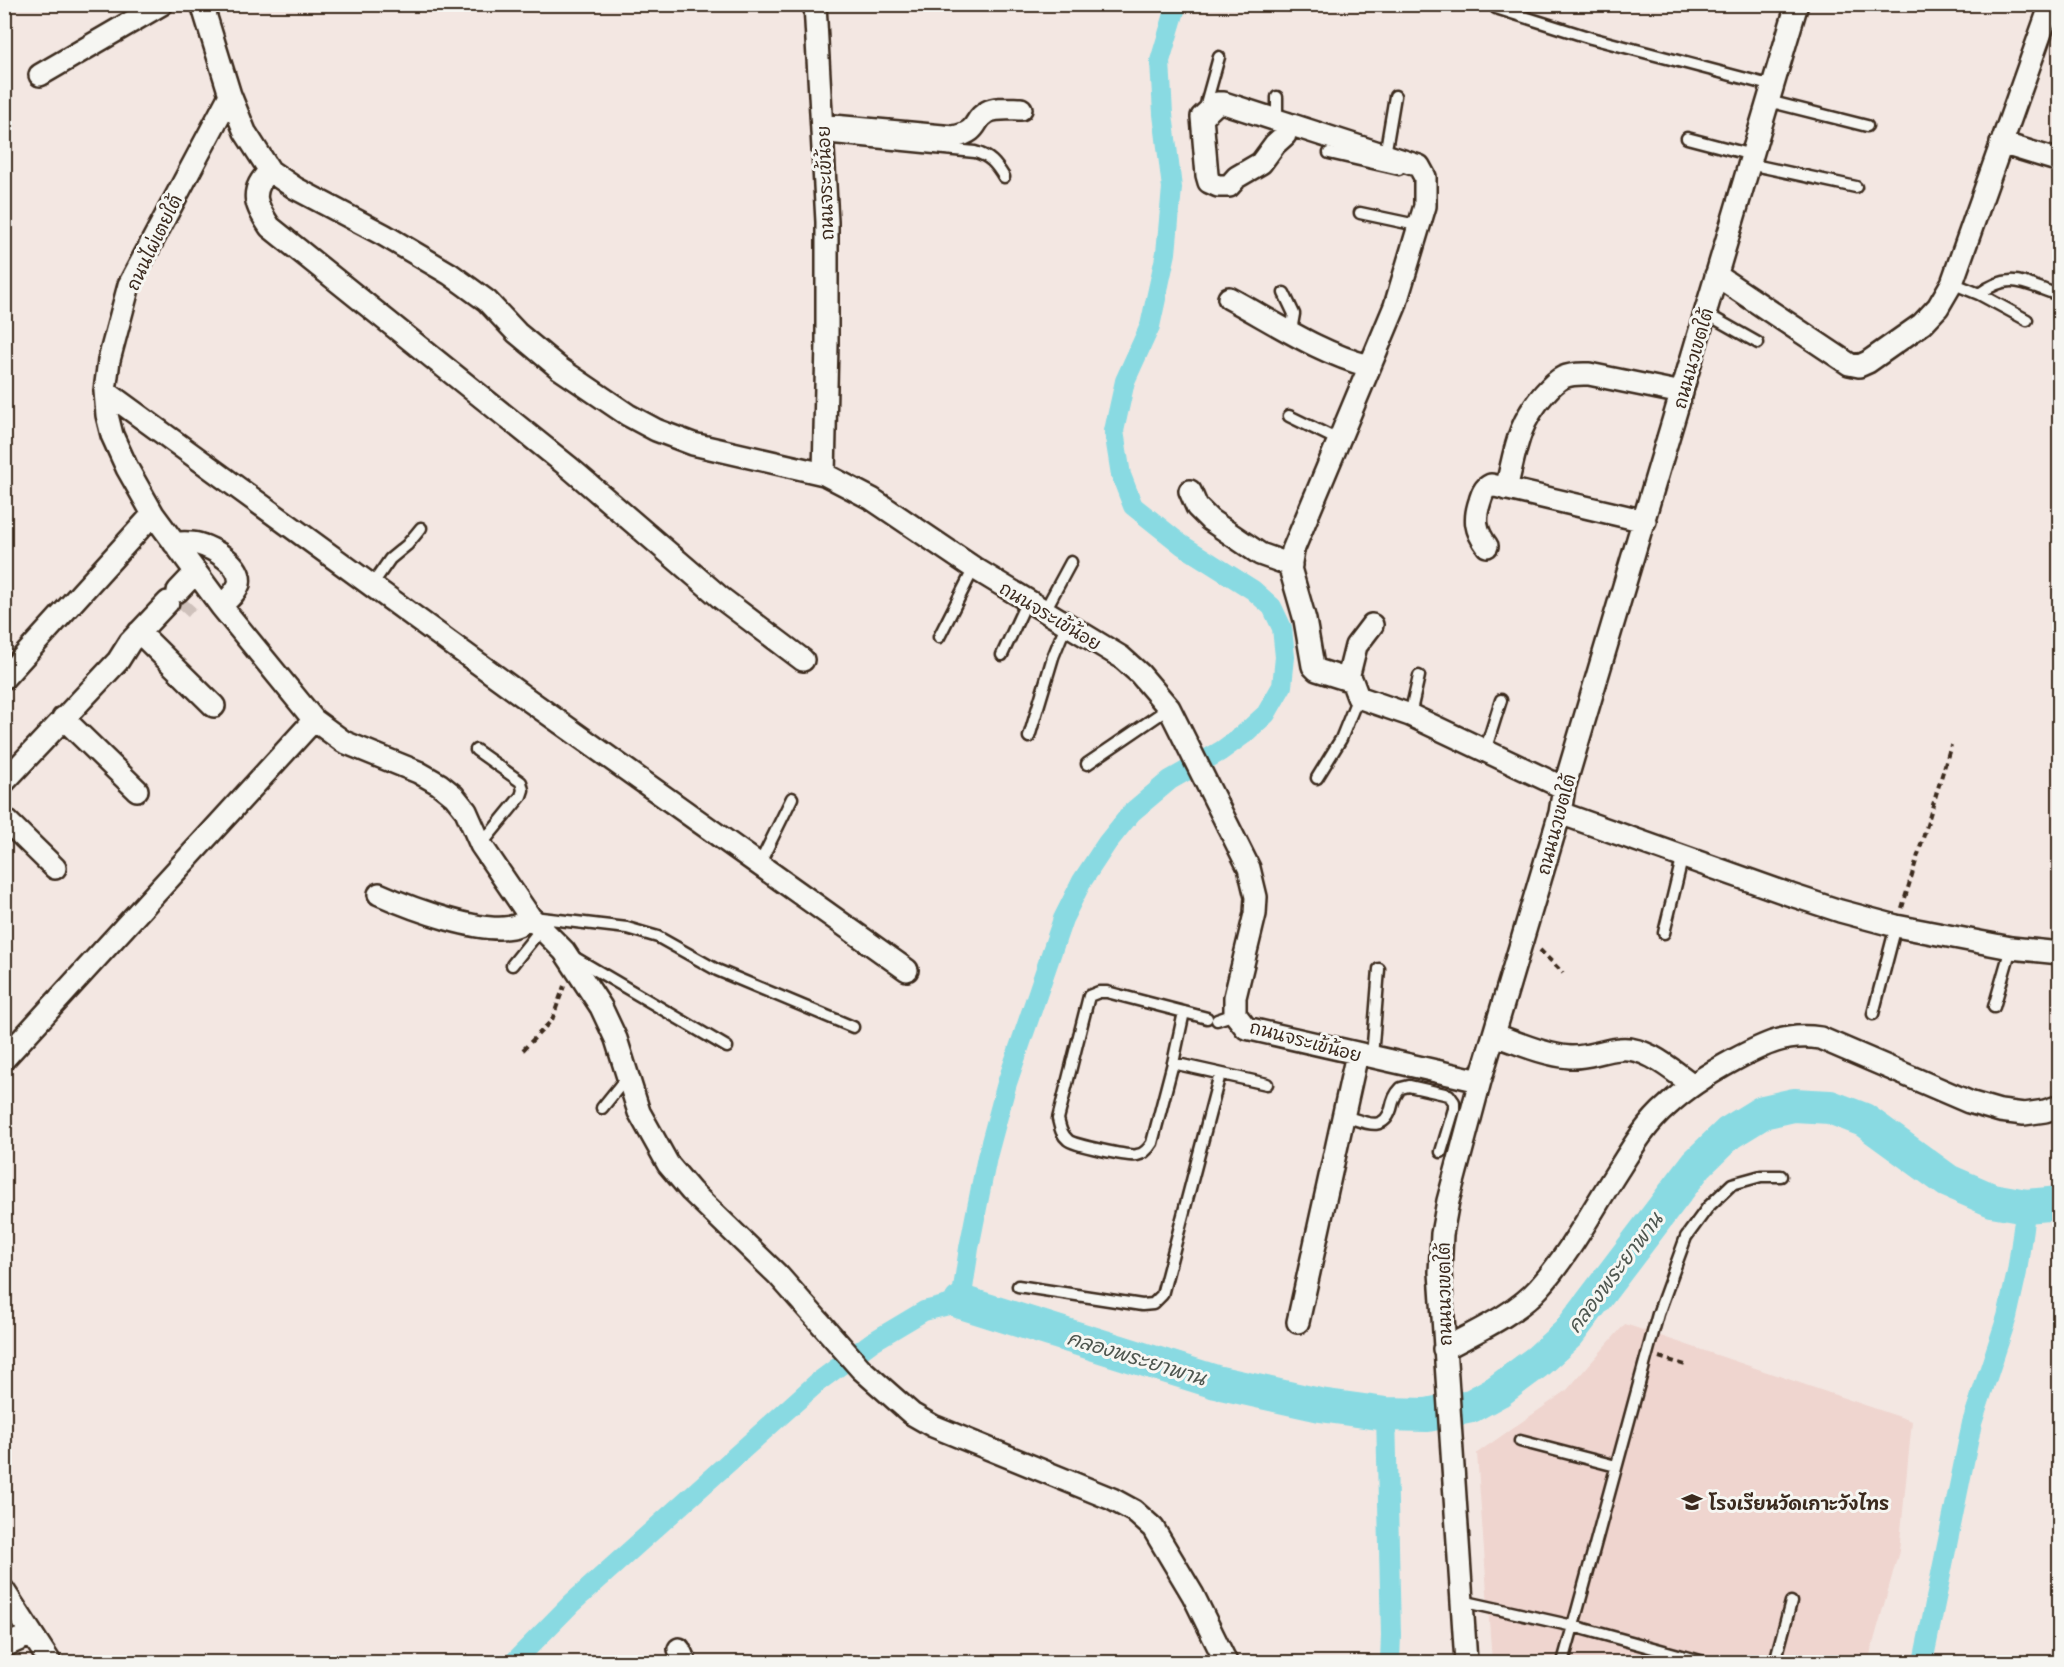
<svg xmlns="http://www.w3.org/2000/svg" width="2064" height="1667" font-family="'Playpen Sans','Playpen Sans Thai',sans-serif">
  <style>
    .built { fill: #efd5cf }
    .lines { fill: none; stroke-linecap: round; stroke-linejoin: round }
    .canal { stroke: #89dae2; stroke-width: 20 }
    .river { stroke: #89dae2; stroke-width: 34 }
    .minor-tunnel { stroke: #cec1bb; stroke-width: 21; stroke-dasharray: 21 10; stroke-linecap: butt }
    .service-casing { stroke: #3b2a1e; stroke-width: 15 }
    .minor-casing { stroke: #3b2a1e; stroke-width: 26 }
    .path { stroke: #3b2a1e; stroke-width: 4; stroke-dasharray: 6 4.5; stroke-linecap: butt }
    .service { stroke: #f6f6f2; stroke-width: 10 }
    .minor { stroke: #f6f6f2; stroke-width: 21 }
    .labels { text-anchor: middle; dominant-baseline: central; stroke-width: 6; stroke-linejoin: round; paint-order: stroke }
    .street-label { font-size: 18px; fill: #3b2a1e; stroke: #f6f6f2 }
    .poi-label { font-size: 18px; font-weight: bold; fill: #3b2a1e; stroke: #f6f6f2; text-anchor: start }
    .water-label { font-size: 20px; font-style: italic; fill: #4e564f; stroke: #f6f6f2 }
  </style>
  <rect width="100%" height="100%" fill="#f3e7e2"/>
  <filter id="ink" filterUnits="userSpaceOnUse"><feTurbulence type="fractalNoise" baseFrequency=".0167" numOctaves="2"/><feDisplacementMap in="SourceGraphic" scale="12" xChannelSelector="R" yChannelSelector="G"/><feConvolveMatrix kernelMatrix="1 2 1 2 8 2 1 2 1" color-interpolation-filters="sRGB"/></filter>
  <g filter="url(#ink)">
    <path class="built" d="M1625,1324L1912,1421L1899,1551L1868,1662H1492L1477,1453L1566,1391Z"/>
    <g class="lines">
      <path class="canal" d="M1386,1414L1391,1635L1390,1662
        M514,1662L572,1603L818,1382L872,1342L924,1311L961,1302L969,1248L987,1157L1007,1083L1063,919L1082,881L1107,843L1132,812L1170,780L1221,751L1243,735L1266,714L1282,686L1285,657L1282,628L1272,607L1253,590L1182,545L1133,506L1121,475L1114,431L1125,381L1150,326L1166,253L1172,188L1163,114L1160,61L1177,4
        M1923,1662L1972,1423L2007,1317L2017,1272L2026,1206"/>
      <path class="river" d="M961,1302L1216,1382L1320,1405L1386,1414L1427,1415L1471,1406L1498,1391L1537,1362L1568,1334L1697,1164L1729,1133L1763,1112L1794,1105L1830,1107L1864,1120L1948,1181L1992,1200L2026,1206L2060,1203"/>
      <path class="minor-tunnel" d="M180,610L188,601"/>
      <g class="service-casing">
        <path id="service" d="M1496,8L1591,38L1773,86
          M1277,97V120
          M1768,101L1867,126
          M1205,112L1207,100L1219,57
          M823,137L975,152C990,156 996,164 1004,177
          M1687,138L1752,155
          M1329,153L1399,169
          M1385,155L1395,96
          M1749,164L1856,187
          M1360,213L1421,226
          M1952,283L1979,294L2027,320
          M1284,293L1294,314L1291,331
          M1979,294C2010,271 2023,283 2056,294
          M1705,313L1758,343
          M1289,416L1338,440
          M372,585L390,559L407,545L421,528
          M1044,612L1071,562
          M939,637L974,568
          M1002,655L1027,601
          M1410,715L1419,676
          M1029,737L1053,657L1066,625
          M476,750L521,782L523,790L521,796L481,845
          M1485,751L1501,700
          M1087,764L1169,708
          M1317,778L1341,739L1358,697
          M759,865L792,798
          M533,917L627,928L658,937L717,970L853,1027
          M1664,933L1683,855
          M572,956L727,1047
          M512,965L541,929
          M1994,1007L2011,948
          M1184,1012L1173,1063L1152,1143C1149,1148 1144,1154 1137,1155C1130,1157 1073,1145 1068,1140C1061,1134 1060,1127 1058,1119L1089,996L1099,992H1107L1207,1018
          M1873,1014L1896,926
          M1217,1020L1235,1014
          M1372,1057L1379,969
          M1173,1063L1267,1084
          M602,1108L627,1077
          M1344,1116C1363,1121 1383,1134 1391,1109C1393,1100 1395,1094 1401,1088L1409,1086L1449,1095L1454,1102V1109L1441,1152
          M1018,1286L1142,1305L1153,1304L1162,1295L1220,1074
          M1520,1441L1616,1466
          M1462,1601L1573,1626L1658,1314L1686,1237L1708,1207L1732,1184L1761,1176H1781
          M1563,1662L1573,1626L1704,1662
          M1775,1662L1791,1602"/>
      </g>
      <g class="minor-casing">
        <path id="minor" d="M815,4L827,222V343L824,474
          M40,75L162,4
          M230,95L245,132L270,171L295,188L384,235L450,274L487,301L517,333L559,368L628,415L656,430L693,444L824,474L872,499L974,568L1121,657L1140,674L1169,708L1249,868L1256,897L1255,914L1235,997V1014L1246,1028L1480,1081
          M1286,123L1285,135L1275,144L1261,163L1237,177L1229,186H1218L1209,182L1207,175L1202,117L1217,103H1224L1419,166L1425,177V206L1395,306L1293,550L1290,568L1305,620L1313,666L1317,670L1352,681L1358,697L1410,715L1564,788
          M822,125L954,137C981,131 972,120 987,112C996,107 1011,109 1021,109
          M2001,143L2060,161
          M270,171C248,191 256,206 270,227L570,468L721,598L803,660
          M1716,275L1849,364L1859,366L1868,362L1922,324L1938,307L1952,283L2051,4
          M1229,298C1274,322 1319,353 1369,366
          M105,391L523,696L907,970
          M1506,489C1516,449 1517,425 1544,394C1559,377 1565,373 1589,374L1682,393
          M1190,491L1197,507L1210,520L1260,554L1291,565
          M153,514L221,606L314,720L344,742L418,772L439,784L454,796L466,811L481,845L530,917L564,951L601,1007L616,1039L639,1112L668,1164L691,1191L778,1275L861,1369L912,1414L933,1426L1112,1499L1134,1511L1153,1528L1193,1595L1226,1662
          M174,543C182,543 191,542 198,544C213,548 243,565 239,584C236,593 227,600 221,606
          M1487,546C1475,530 1474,519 1480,501C1482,494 1484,488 1491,485L1645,521
          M178,591L196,572
          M139,632L214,706
          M4,678L153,514L127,468L112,435L107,415L105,391L109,360L129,285L230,95L202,4
          M1348,678L1356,646L1372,625
          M63,718L137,790
          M4,782L118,661L130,642L168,602
          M1560,813L1791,895L1840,911L1896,926L2011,948L2060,953
          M4,818L55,868
          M379,894C408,907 488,938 518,925C522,923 526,919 530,917
          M1495,1035C1518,1043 1545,1055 1570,1057C1587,1058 1603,1050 1620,1049C1646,1046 1673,1071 1693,1085
          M4,1059L314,720
          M1298,1322L1357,1054
          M1444,1349C1475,1332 1516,1314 1539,1288C1571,1252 1594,1207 1620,1167C1633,1146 1648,1122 1667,1106C1687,1087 1710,1073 1734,1060C1764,1044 1786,1033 1820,1038L1969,1102L2000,1111L2024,1114L2045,1111L2060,1106
          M4,1591L50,1662
          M4,1646L32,1634
          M679,1649L685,1662
          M1466,1662L1440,1272L1442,1234L1448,1201L1480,1081L1560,813L1564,788L1797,4"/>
      </g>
      <path class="path" d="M1902,908L1951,745
        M1540,950L1563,973
        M523,1050L552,1020L564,986
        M1659,1357L1685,1365"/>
      <use href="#service" class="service"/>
      <use href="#minor" class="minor"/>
    </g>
  </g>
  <defs>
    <g id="school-bare" transform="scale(1.62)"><path d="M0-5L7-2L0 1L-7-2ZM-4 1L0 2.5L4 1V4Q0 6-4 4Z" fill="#3b2a1e" stroke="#f6f6f2" stroke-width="2.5" paint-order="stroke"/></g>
  </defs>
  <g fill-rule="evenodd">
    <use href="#school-bare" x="1692" y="1502"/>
  </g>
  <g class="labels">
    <g class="street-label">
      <text transform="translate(824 183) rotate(-92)">ถนนจระเข้น้อย</text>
      <text transform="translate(153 242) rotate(-64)">ถนนไผ่เตยใต้</text>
      <text transform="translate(1692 358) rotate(-74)">ถนนนวเขตใต้</text>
      <text transform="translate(1051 615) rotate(31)">ถนนจระเข้น้อย</text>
      <text transform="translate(1555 824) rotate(-75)">ถนนนวเขตใต้</text>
      <text transform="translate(1306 1040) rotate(15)">ถนนจระเข้น้อย</text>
      <text transform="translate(1443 1294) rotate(-91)">ถนนนวเขตใต้</text>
    </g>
    <g class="poi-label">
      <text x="1709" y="1502">โรงเรียนวัดเกาะวังไทร</text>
    </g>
    <g class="water-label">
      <text transform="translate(1614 1272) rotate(-53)">คลองพระยาพาน</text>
      <text transform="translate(1137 1357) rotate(17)">คลองพระยาพาน</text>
    </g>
  </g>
  <rect width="2064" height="1667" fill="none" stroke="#f6f6f2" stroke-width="24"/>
  <rect x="12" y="12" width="2040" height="1643" fill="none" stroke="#3b2a1e" stroke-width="2" filter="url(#ink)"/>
</svg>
